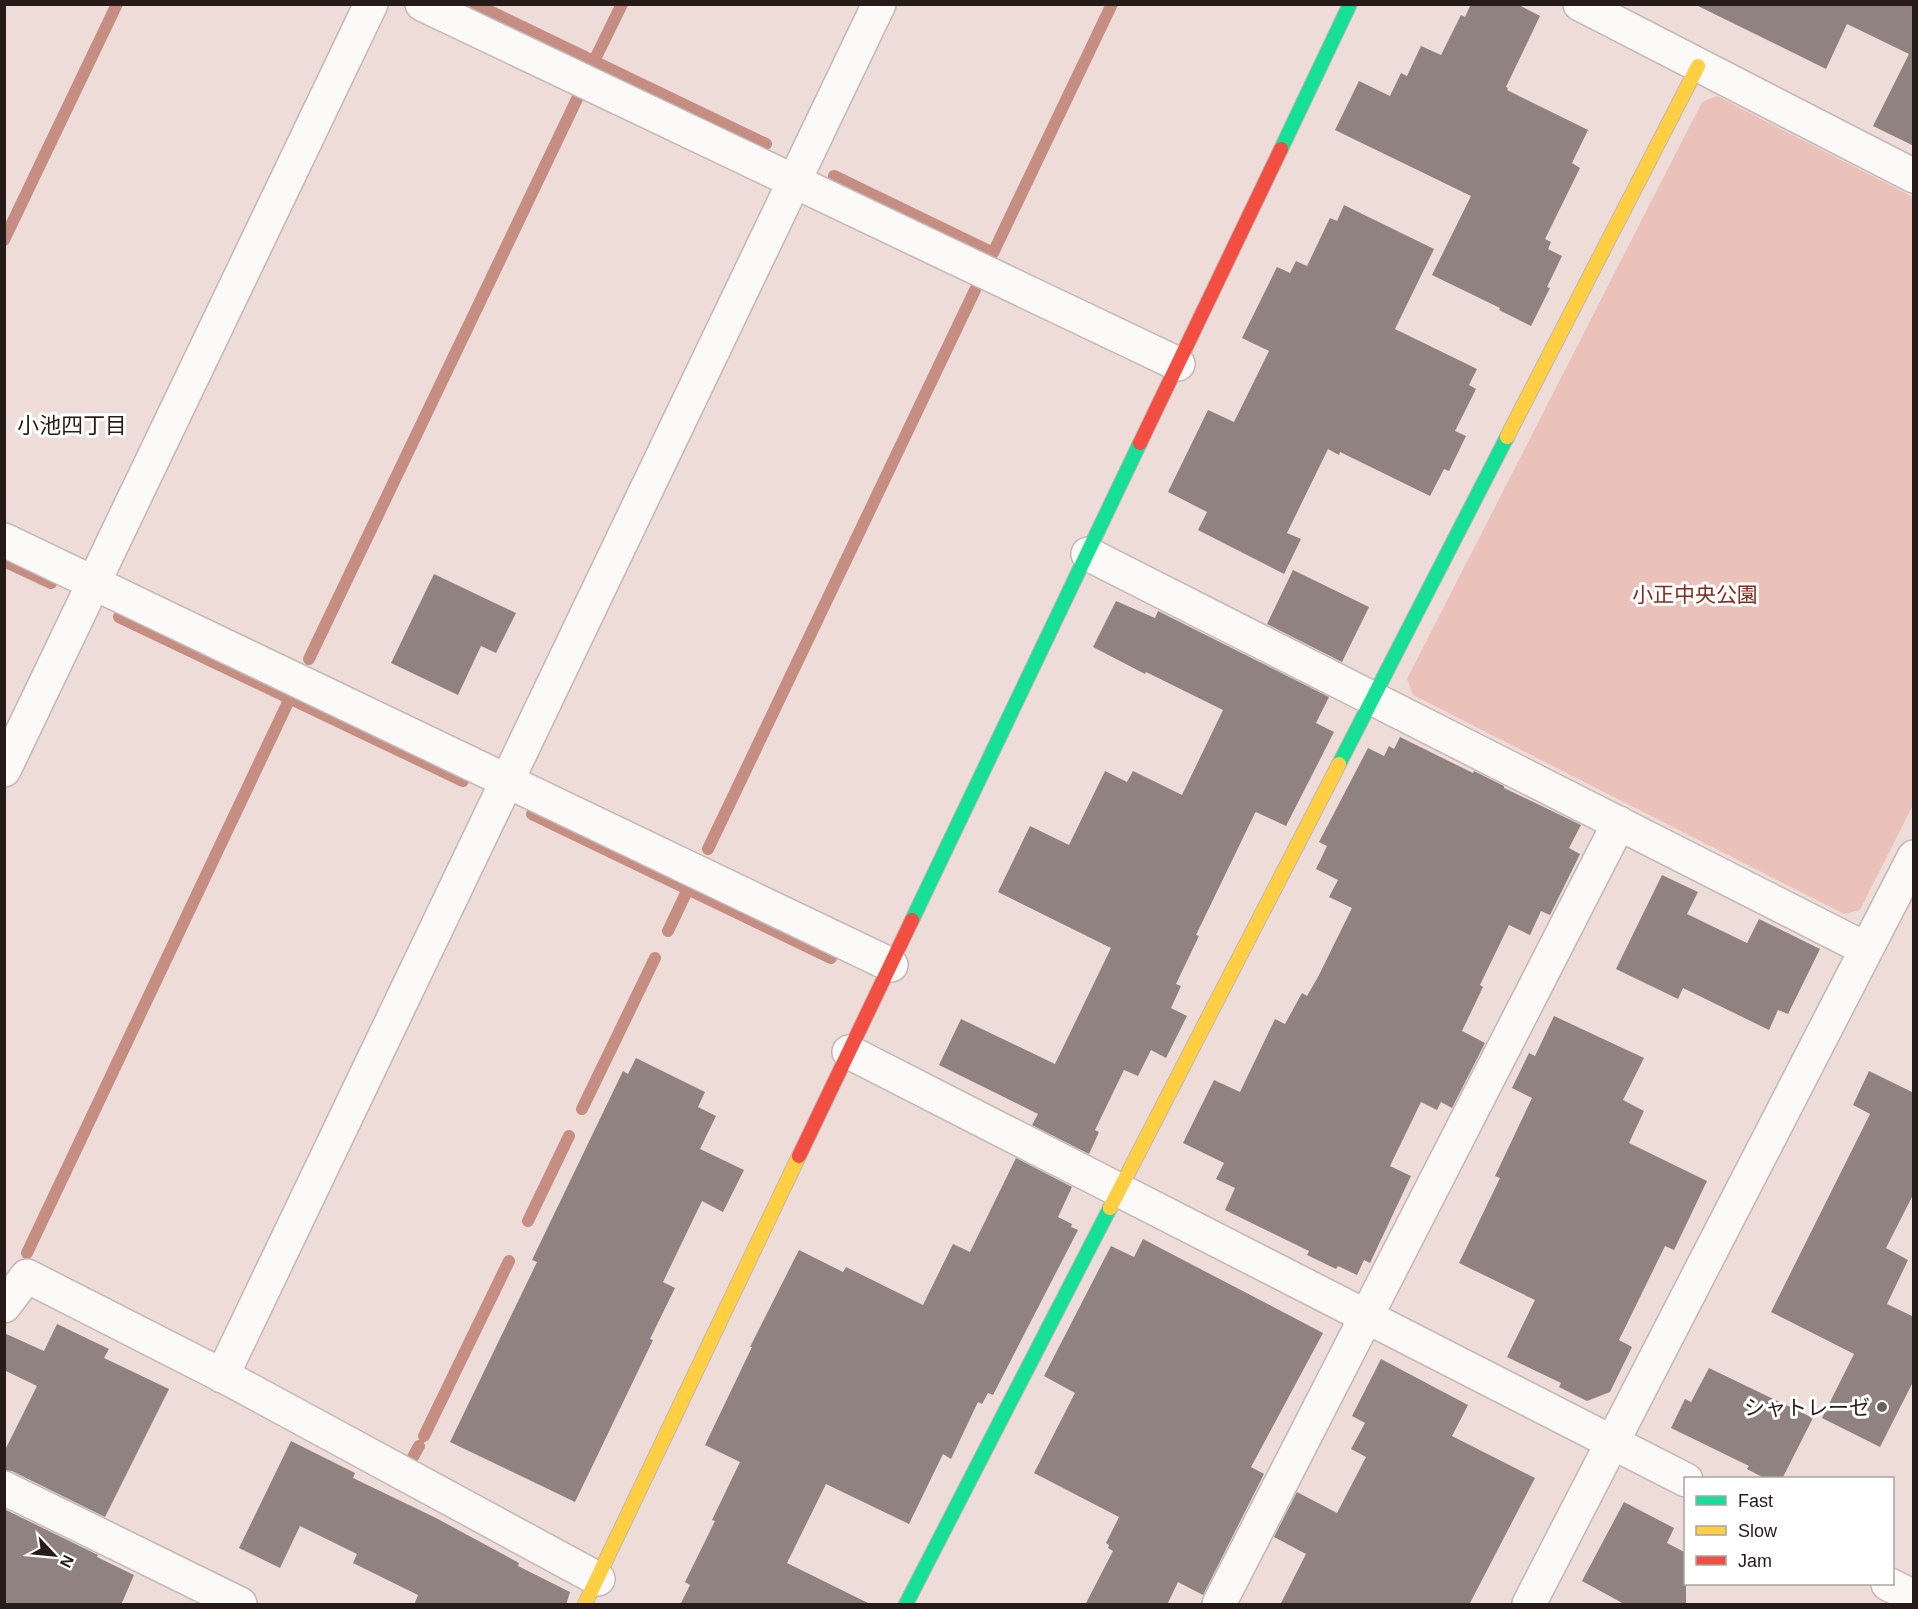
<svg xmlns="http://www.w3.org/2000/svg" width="1918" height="1609" font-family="Helvetica,'Noto Sans JP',sans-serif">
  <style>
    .green { fill: #eac2ba }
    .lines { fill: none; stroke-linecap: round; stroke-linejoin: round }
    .stream { stroke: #c68d82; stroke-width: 12 }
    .building { fill: #8f8280 }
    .street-casing { stroke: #c4b6b4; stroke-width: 36 }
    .fast-casing { stroke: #c4b6b4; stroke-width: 16 }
    .slow-casing { stroke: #c4b6b4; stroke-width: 16 }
    .jam-casing { stroke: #c4b6b4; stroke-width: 16 }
    .street { stroke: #fcfaf9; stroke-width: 33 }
    .fast { stroke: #16e098; stroke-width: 14 }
    .slow { stroke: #ffcf43; stroke-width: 14 }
    .jam { stroke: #f24e42; stroke-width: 14 }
    .poi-dot { fill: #6d5f5c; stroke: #fff; stroke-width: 2 }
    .labels { text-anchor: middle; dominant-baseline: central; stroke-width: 6; stroke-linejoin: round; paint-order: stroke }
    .park-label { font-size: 21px; fill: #852a1b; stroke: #fff }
    .poi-label { font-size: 21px; fill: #271b19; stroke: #fff; text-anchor: end }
    .neighbourhood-label { font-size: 22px; fill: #271b19; stroke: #fff }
  </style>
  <rect width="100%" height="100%" fill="#eedcd9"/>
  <path class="green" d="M1717,96L1913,197V805L1860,910L1844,914L1413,695L1407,679L1702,102Z"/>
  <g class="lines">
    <path class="stream" d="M475,4L766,144
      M594,61L622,4
      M834,176L993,253L1112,4
      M4,240L117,4
      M4,561L51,583
      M119,617L463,781
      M309,659L577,99
      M532,814L831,958
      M708,849L975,290
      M668,931L688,889
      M582,1109L655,958
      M528,1221L569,1136
      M27,1253L290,698
      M424,1436L509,1261
      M413,1457L419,1446"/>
  </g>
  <path class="building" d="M1471,4H1517L1540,16L1506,87L1508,88L1507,90L1588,130L1572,163L1580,168L1545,239L1551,242L1548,249L1562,256L1547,287L1550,288L1531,326L1499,310L1500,308L1432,275L1471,196L1335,130L1359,81L1390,96L1401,73L1407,76L1421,46L1441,55L1461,15L1465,17Z
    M1694,4H1914V146L1873,126L1909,54L1847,24L1826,69Z
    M1344,205L1434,249L1395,329L1477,369L1469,385L1476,389L1455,431L1466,436L1449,471L1444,469L1430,496L1340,452L1339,455L1328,449L1287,533L1301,539L1284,574L1198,530L1207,512L1168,492L1208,410L1234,422L1269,351L1242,338L1277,267L1290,273L1296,261L1307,266L1330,218L1337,221Z
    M1293,570L1369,607L1342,662L1267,624Z
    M434,574L516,613L496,653L481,646L458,695L391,663Z
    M1116,601L1155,618L1158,611L1329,697L1316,723L1334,732L1286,826L1256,812L1255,813L1196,935L1199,936L1176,984L1181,986L1171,1008L1187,1016L1166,1058L1151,1050L1138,1076L1124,1070L1095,1130L1099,1132L1089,1154L1032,1125L1038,1114L939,1065L961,1019L1055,1064L1111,948L998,892L1030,826L1069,845L1105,771L1127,782L1133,771L1182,795L1223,710L1146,672L1145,674L1093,647Z
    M1400,737L1473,773L1474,771L1504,786V788L1581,825L1569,848L1580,854L1550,915L1541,911L1530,935L1509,925L1480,985L1483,987L1462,1031L1485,1043L1452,1108L1441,1102L1437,1110L1421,1102L1390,1166L1411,1176L1370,1263L1364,1260L1357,1275L1338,1266L1336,1269L1307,1255L1309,1251L1225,1210L1235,1188L1216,1179L1224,1163L1183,1143L1214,1080L1240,1092L1275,1019L1285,1024L1302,993L1307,996L1318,977L1352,908L1329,897L1338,880L1316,869L1327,846L1319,842L1368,748L1384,756L1389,746L1394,749Z
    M1662,875L1698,892L1687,914L1747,943L1759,919L1820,949L1788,1014L1778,1010L1769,1030L1683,988L1678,999L1616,969Z
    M1554,1016L1644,1058L1623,1100L1644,1111L1629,1143L1707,1181L1674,1250L1665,1246L1619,1340L1632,1347L1610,1392L1587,1401L1559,1387L1561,1383L1507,1357L1535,1300L1459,1263L1500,1178L1495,1176L1532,1098L1512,1088L1529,1053L1535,1056Z
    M636,1058L705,1092L698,1107L716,1116L700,1149L744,1170L723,1212L702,1201L663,1282L675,1288L650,1339L653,1340L575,1502L450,1442L537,1262L532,1260L623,1071L628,1074Z
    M1869,1071L1914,1093V1193L1886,1248L1908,1260L1887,1304L1914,1317V1380L1880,1447L1822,1418L1854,1354L1771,1312L1870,1114L1853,1105Z
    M1016,1158L1072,1187L1058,1217L1072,1224L1071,1227L1078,1230L993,1395L988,1393L982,1404L978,1402L951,1459L943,1454L909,1524L826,1484L787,1563L872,1605H680L690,1585L685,1582L715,1521L712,1520L740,1462L705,1445L752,1347H750L799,1250L843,1272L846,1267L923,1305L953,1244L970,1252Z
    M1143,1239L1323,1333L1251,1467L1264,1474L1203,1595L1178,1582L1167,1605H1085L1113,1551L1108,1548L1109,1545L1106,1543L1119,1517L1034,1473L1075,1393L1044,1376L1111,1246L1134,1257Z
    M57,1324L109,1349L104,1358L169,1389L105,1517L12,1471L4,1470V1452L37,1386L4,1370V1333L44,1351Z
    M1381,1359L1468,1405L1452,1436L1535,1478L1469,1605H1280L1306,1554L1274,1537L1297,1492L1337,1513L1366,1457L1351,1449L1365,1423L1352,1416Z
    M1709,1368L1813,1418L1782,1479H1766L1747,1469L1749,1466L1671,1428L1685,1399L1691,1402Z
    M291,1441L355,1473L353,1478L436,1518L519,1563L518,1566L570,1592L566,1605H414L418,1595L353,1563L357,1554L300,1526L280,1568L239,1548Z
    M1624,1502L1674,1528L1667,1543L1686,1553V1605H1626L1582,1581Z
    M4,1509L98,1555L97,1557L134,1575L121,1605H4Z"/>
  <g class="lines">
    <g class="street-casing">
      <path id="street" d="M422,4L1178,364
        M1580,4L1914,176
        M4,540L891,965
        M1088,554L1866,949
        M4,770L371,4
        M849,1052L1686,1480
        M4,1306L27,1276L233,1381L598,1579
        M222,1376L879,4
        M4,1488L240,1604
        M1888,1584L1914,1597
        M1219,1604L1619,823
        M1529,1604L1914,857"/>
    </g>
    <g class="fast-casing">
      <path id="fast" d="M1281,149L1350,4
        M1339,764L1507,437
        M912,920L1140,443
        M906,1604L1110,1208"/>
    </g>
    <g class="slow-casing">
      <path id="slow" d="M1507,437L1698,66
        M1110,1208L1339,764
        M585,1604L799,1156"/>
    </g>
    <g class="jam-casing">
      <path id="jam" d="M1140,443L1281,149
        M799,1156L912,920"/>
    </g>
    <use href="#street" class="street"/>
    <use href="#fast" class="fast"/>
    <use href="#slow" class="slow"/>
    <use href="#jam" class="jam"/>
  </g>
  <circle class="poi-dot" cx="1882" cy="1407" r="6"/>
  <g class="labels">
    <g class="park-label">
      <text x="1695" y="594">小正中央公園</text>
    </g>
    <g class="poi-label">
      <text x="1870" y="1407">シャトレーゼ</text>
    </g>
    <g class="neighbourhood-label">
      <text x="72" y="425">小池四丁目</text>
    </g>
  </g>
  <rect width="1918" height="1609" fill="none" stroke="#271b19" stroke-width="12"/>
  <rect x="1684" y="1477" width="210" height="108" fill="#ffffff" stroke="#a9a4a3" stroke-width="1.5"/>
  <rect x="1696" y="1496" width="30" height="9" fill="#16e098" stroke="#a9a4a3" stroke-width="1.5"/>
  <text x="1738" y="1507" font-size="18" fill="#271b19">Fast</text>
  <rect x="1696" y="1526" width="30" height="9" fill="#ffcf43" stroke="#a9a4a3" stroke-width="1.5"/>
  <text x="1738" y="1537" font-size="18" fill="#271b19">Slow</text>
  <rect x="1696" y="1556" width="30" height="9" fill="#f24e42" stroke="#a9a4a3" stroke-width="1.5"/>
  <text x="1738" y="1567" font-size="18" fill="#271b19">Jam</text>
  <g transform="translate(54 1555) rotate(116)" stroke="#ffffff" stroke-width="4.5" paint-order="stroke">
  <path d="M0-4.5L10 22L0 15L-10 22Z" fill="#271b19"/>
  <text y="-9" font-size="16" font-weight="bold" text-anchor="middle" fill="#271b19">N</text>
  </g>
</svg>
